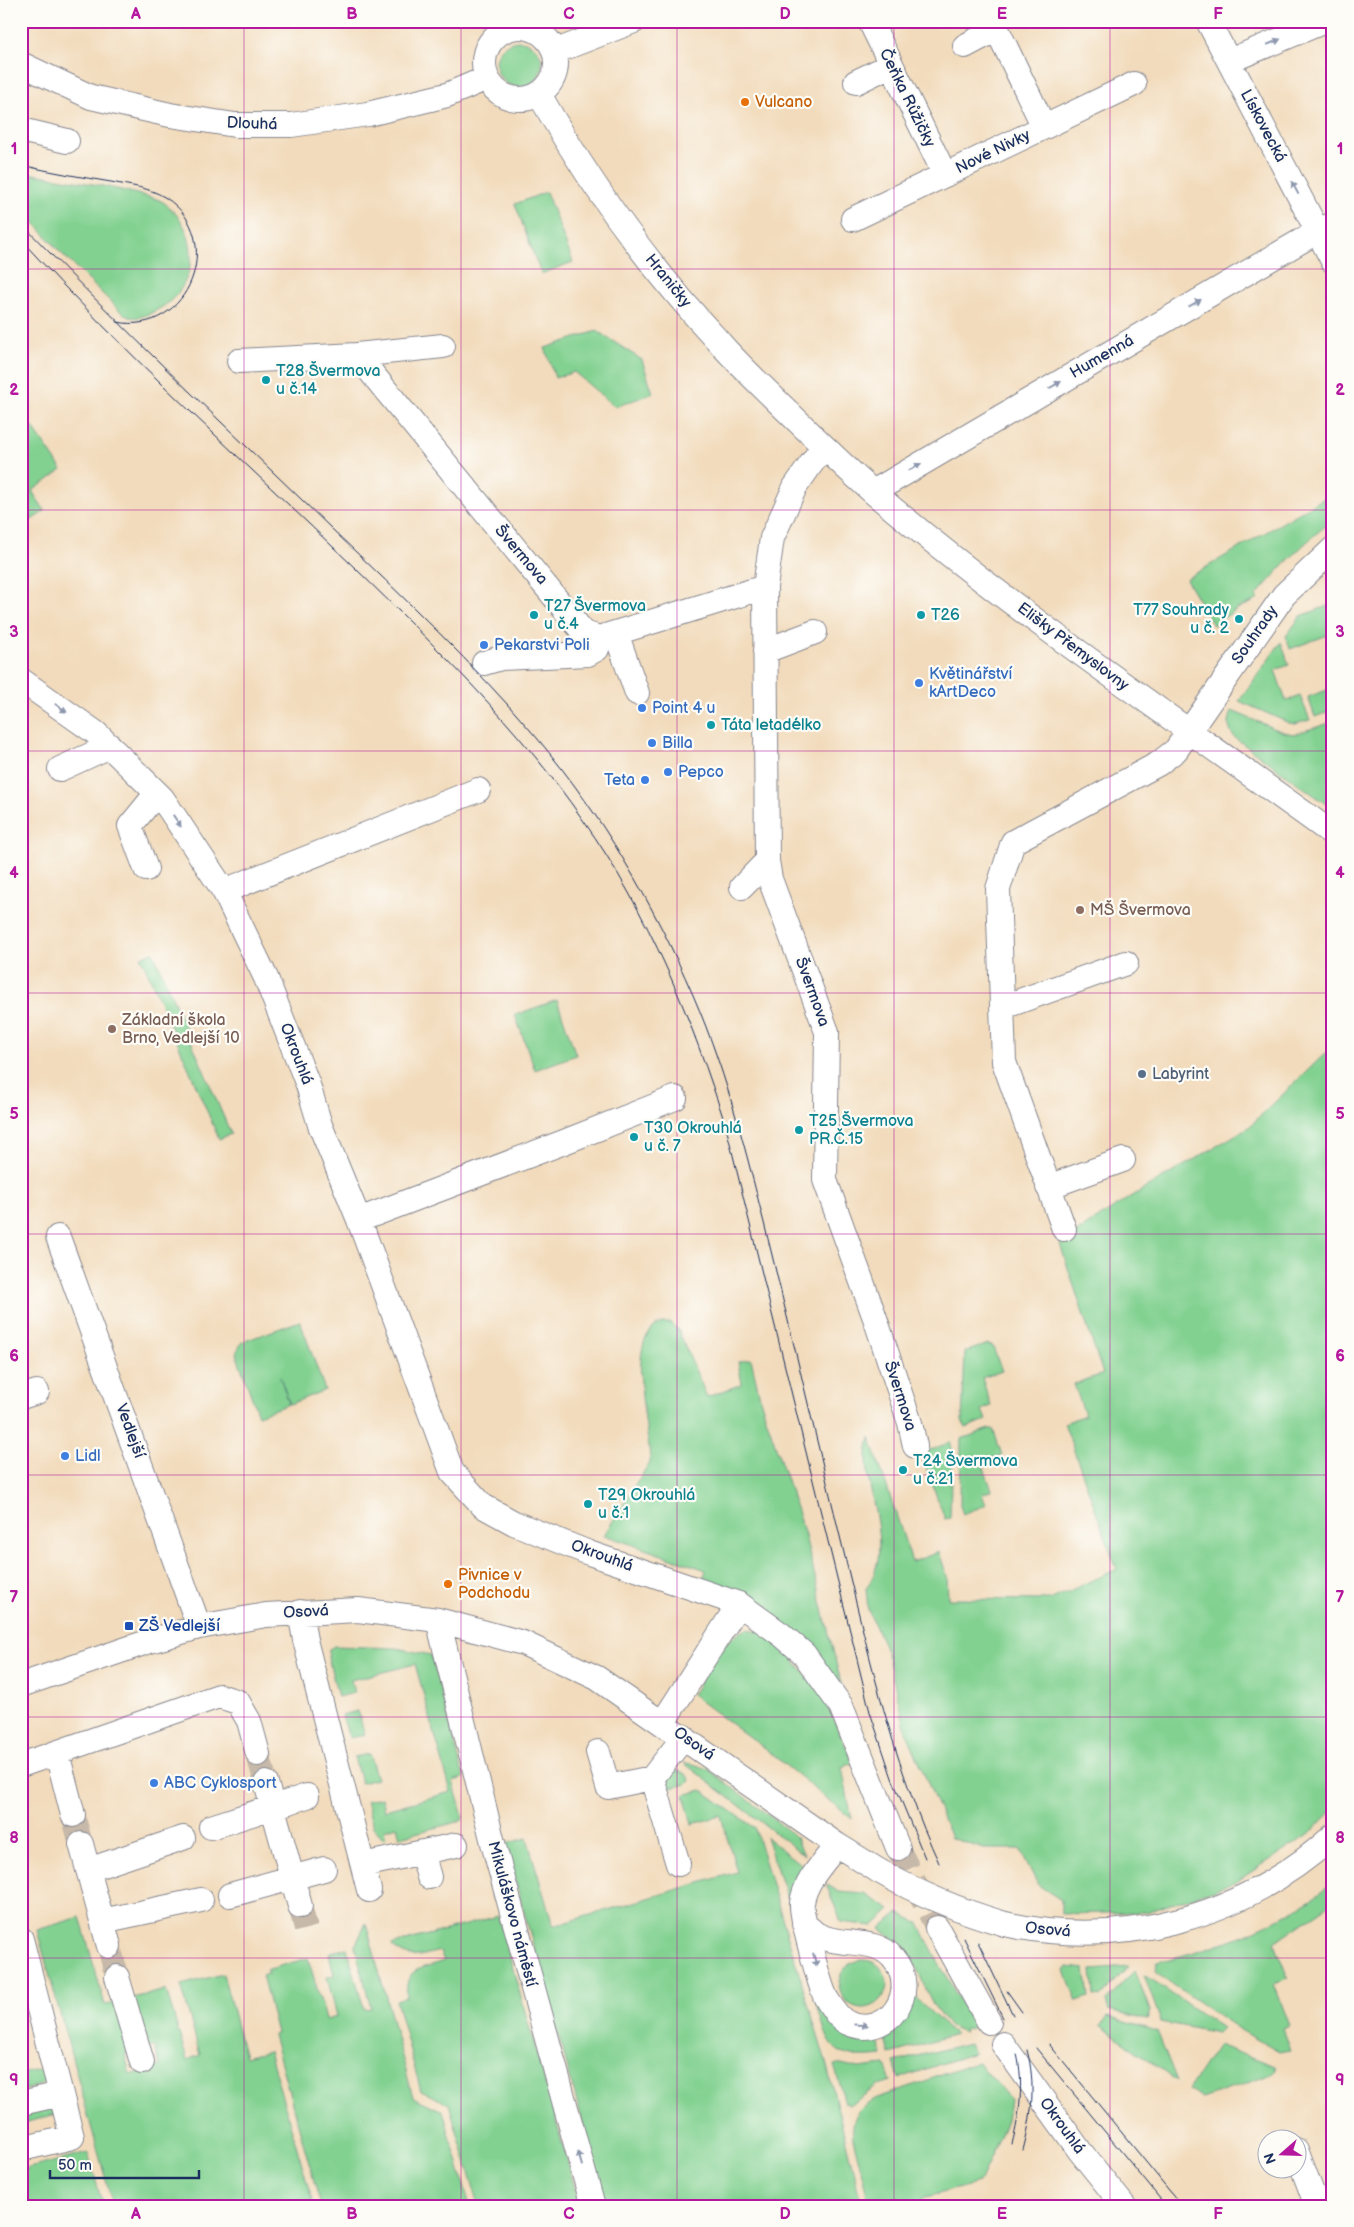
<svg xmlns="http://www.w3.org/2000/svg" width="1354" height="2227" font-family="'Balsamiq Sans',sans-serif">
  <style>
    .green { fill: #82d191; stroke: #4e8078 }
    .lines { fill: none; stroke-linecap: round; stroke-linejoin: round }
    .minor-tunnel { stroke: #c7b9a9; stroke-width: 24; stroke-dasharray: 24 12; stroke-linecap: butt }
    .minor-casing { stroke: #86858d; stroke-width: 26 }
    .minor { stroke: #fff; stroke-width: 24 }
    .tram { stroke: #1b2f5e; stroke-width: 1 }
    .minor-bridge-casing { stroke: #86858d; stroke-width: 26; stroke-linecap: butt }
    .minor-bridge { stroke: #fff; stroke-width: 24 }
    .oneway { fill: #8d97ae }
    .grid { fill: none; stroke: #b5179e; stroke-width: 1; stroke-opacity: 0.55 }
    .food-dot { fill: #e8710a; stroke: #fdfcf7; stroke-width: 2 }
    .culture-dot { fill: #0f9aa8; stroke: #fdfcf7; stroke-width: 2 }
    .shop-dot { fill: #3f7fe0; stroke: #fdfcf7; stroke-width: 2 }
    .education-dot { fill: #8d6e63; stroke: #fdfcf7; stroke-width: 2 }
    .service-dot { fill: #5c6f8a; stroke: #fdfcf7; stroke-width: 2 }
    .transit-dot { fill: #1a4fb4; stroke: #fdfcf7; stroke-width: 2 }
    .labels { text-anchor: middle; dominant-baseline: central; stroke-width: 4.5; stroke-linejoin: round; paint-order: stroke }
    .street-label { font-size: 16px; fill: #1b2f5e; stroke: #fdfcf7 }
    .food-label { font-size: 16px; fill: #c56008; stroke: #fdfcf7; text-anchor: start }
    .culture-label { font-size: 16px; fill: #0d838f; stroke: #fdfcf7; text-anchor: start }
    .shop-label { font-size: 16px; fill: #366cbe; stroke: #fdfcf7; text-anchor: start }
    .education-label { font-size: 16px; fill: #785e54; stroke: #fdfcf7; text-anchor: start }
    .service-label { font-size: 16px; fill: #4e5e75; stroke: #fdfcf7; text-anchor: start }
    .transit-label { font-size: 16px; fill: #164399; stroke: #fdfcf7; text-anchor: start }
    .neatline { fill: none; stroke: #b5179e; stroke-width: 2 }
    .grid-label { font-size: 16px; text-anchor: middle; font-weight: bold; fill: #b5179e }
  </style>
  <rect width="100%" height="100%" fill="#fdfcf7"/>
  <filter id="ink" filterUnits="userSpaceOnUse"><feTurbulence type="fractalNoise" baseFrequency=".02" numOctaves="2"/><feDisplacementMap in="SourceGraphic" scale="10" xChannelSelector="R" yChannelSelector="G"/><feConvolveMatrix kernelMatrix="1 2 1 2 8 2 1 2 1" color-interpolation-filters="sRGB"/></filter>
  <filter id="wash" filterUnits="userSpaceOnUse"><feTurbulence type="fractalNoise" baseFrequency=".0096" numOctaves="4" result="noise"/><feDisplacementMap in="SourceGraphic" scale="20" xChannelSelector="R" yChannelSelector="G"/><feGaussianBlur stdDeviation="1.12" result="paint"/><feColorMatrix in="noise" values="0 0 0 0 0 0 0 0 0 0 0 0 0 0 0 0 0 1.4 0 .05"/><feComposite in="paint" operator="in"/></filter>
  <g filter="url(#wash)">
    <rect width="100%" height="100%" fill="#f2dbbc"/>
    <path class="green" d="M496 64a23 23 0 1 1 46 0a23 23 0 1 1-46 0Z
      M21,172C61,179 102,184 141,195C148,197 157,198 163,202C203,231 200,289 155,311C148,315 137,319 129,317C126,316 122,312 120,311L58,250L21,207Z
      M546,192L573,262L541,274L515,204Z
      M597,331L642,360L653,393L615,407L574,372L555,378L545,348Z
      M21,410L62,470L32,491L45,511L21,527Z
      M1333,493V520C1304,542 1280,568 1256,596L1259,599L1237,609L1213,625L1186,579Z
      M1333,604V633L1290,649L1286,636L1301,616Z
      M1281,642L1289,665L1275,670L1286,701L1300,696L1310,720L1295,724L1289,723L1239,701Z
      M1327,690L1329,693L1333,692V710L1315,717L1308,697Z
      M1232,711L1283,732L1294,734L1333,722V809L1235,738C1227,729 1228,722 1232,711Z
      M153,952L231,1134L219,1139L141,957Z
      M557,1000L576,1055L535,1070L515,1015Z
      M1333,1046V1810L1309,1835L1234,1883L1147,1912L1061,1914V1900L1038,1885L1020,1849H984L951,1838L906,1731L886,1650L868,1610L866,1588C894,1551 868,1501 867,1460C866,1453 869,1444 870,1437L912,1562L939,1552L947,1576L948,1599L1050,1600L1117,1569L1064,1423L1085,1415L1074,1384L1103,1374L1060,1244L1124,1201L1249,1127Z
      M300,1321L325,1390L290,1404L280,1377L289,1404L258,1415L236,1353L242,1342Z
      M662,1323H671L678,1330L707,1397L742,1384L738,1362L751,1359L761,1402L804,1532L842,1687L746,1598L703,1579L706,1570L604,1535L650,1462C650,1430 622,1336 662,1323Z
      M988,1344L989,1346L992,1345L1002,1371L982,1378L991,1406L982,1410L986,1420L966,1428L962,1421L965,1352Z
      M989,1429H993L1002,1455L982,1463L992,1490L982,1494L986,1505L963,1514L960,1506L961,1439Z
      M950,1442L952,1448L950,1518L945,1519L920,1451L934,1449Z
      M747,1629L761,1632L789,1654L825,1698L853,1763L842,1768L852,1819L764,1748L692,1695C705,1674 723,1636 747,1629Z
      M335,1646L396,1648L431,1655L464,1778L453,1781L463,1817L461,1821L400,1837L397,1826L384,1830L386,1841L373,1827L366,1801L382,1798L385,1810L451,1792L415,1664L351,1680L354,1693L338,1697L328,1657L329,1649Z
      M358,1711L365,1735L349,1738L342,1715Z
      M369,1754L377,1779L361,1783L354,1757Z
      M684,1763L693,1764L708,1769L789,1831L797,1839L804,1855Z
      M673,1769L686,1774L690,1781L687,1784L667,1789L666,1780Z
      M702,1790L755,1828L827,2066L862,2206H606L505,1844L527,1838L553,1926L737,1872L721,1816L692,1824L684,1795Z
      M766,1837L804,1867L794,1919Z
      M1333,1883V1903L1275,1943L1288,1979L1274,1984L1290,2026L1283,2029L1291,2050L1279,2052L1237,2028L1156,1973L1157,1962C1223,1946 1278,1926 1333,1883Z
      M826,1884L839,1892L865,1894L891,1910L873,1926L841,1922Z
      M898,1913L918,1922L939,1963L974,2027L964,2030L965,2033C933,2026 924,1977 910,1955C903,1944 891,1937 880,1929Z
      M498,1916L580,2206H479L449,2104L421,2091L396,2000L407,1997C404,1966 421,1970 444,1961L440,1951C419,1956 408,1962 391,1945Z
      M80,1917L105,2005L119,2002L131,2052L125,2054L130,2075L160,2066L155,2047L147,2048L132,1998L166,1990L187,2060L200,2055L181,1985L223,1974L245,2057L269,2051L312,2200L295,2206H113L37,1930Z
      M366,1923L413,2097L443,2111L470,2206H321L273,2035L277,2033L262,1975L268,1974L266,1970L308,1958L326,2019L337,2016L327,1977L334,1975L329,1953L347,1948L364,2009L371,2008L355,1946Z
      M839 1984a24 24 0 1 1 48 0a24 24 0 1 1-48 0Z
      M1129,1966L1101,1997L1094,1996L1092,1969Z
      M1068,1967L1085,1969L1089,1997L1077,2001L1065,1971Z
      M1135,1970L1150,2011L1147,2020L1109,2011L1106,2001Z
      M1144,1975L1222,2028L1217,2033L1161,2022Z
      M914,1996L955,2035L890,2054L884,2032L904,2018Z
      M816,2001L876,2034L883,2056C830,2062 829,2046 816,2001Z
      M1108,2017L1157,2031L1177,2081L1100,2025Z
      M969,2043L974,2053L899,2078L894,2062Z
      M1218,2045L1275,2066L1276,2069L1272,2074L1202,2099L1188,2090Z
      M978,2062L1010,2099L1007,2121L979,2183L922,2198L924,2206H870L853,2138C851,2119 857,2110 872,2100Z
      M841,2064L859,2068L885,2065L891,2081L879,2085L850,2105L845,2103L834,2065Z
      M46,2068L48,2080L44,2084L21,2091V2074Z
      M48,2103L59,2113L21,2124V2110Z
      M88,2153L103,2206H21V2170Z"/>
  </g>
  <g filter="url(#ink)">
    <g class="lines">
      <path class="minor-tunnel" d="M258,1754L266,1783
        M73,1815L81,1844
        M898,1848L937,1928
        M300,1906L308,1936
        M109,1946L117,1977"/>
      <g class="minor-casing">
        <path id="minor" d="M870,21L945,175
          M993,21L1044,127
          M1208,21L1333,261
          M484 63a36 36 0 1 1 72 0a36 36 0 1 1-72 0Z
          M965,46L997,29
          M554,52L634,21
          M1229,61L1325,21
          M21,64L91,97L170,115L235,125H291L368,114L447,95L487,78
          M856,82L891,65
          M539,94C589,183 650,268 720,343C739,365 761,385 782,406C812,435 842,465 874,493C1019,616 1179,722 1333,834
          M21,130L67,141
          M853,219L1134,84
          M357,355L443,346
          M239,361L357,355L584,633L599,638L765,587
          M823,447L795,487L772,538L765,587L767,861L770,879L827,1032L825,1180L875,1318L910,1423L915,1446
          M873,492L1318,231L1333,224
          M616,633L637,693
          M765,651L815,632
          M484,663L501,658L588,654L597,649
          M21,680L96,733L162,798L224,891L266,978L308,1085L320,1125L359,1220L452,1472L483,1506L514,1523L589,1553L739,1604L782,1635L804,1654L841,1706L898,1848
          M60,769L110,746
          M146,869L130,826L157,793
          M742,887L767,861
          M224,891L478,790
          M1003,1007L1126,963
          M1048,1187L1123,1160
          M359,1220L564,1142L675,1098
          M1064,1229L1004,1062L998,889L1013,842L1158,764L1176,750L1284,595L1333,549
          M58,1237L199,1627
          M21,1397L37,1392
          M300,1612L305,1640L369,1890
          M438,1620L493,1843L593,2206
          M21,1685L150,1641L199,1627L266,1615L358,1610L438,1620L523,1643L597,1678L837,1845L879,1871
          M663,1722L739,1604
          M598,1752L608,1787L652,1778
          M57,1753L73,1815
          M21,1765L219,1696L238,1702L249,1721L258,1754
          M266,1783L300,1906
          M211,1827L307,1796
          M81,1844L109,1946
          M422,1852L429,1877
          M678,1864L652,1778L684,1737
          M363,1865L456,1845
          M88,1870L183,1838
          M230,1895L324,1869
          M102,1921L201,1900
          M804,1924C808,1927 812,1931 816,1934C839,1948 875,1936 893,1958C922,1992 886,2041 848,2023C838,2019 831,2006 826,1998C820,1986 800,1914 802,1903C805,1881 824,1862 837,1845
          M1005,1924C1121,1950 1244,1917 1333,1836
          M937,1928L989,2022
          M21,1939L72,2137L21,2149
          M117,1977L142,2062
          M1003,2044L1080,2151L1124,2206
          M21,2103L61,2094
          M1296,2150L1317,2206"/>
      </g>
      <use href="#minor" class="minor"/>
      <path class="tram" d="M21,165C51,172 81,177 111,182C130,186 149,187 166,198C227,237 189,337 117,322
        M21,223C122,329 228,428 333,530C403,597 474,664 537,738C602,815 653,903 693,995C729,1078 750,1167 772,1255C799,1365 825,1475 852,1586C875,1681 898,1774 939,1863
        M21,240C126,355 243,460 355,568C436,647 518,726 583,820C649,913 692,1019 726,1127L870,1712L892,1778L925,1858
        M964,1938L1003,2018
        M978,1942L1013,2015
        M1007,1991L1022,2012
        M1049,2044L1182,2206
        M1036,2048L1166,2206
        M1012,2144C1020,2114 1024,2084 1017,2054
        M1023,2150C1032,2117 1036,2084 1027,2050"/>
      <g class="minor-bridge-casing">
        <path id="minor-bridge" d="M879,1871C919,1894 960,1911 1005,1924"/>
      </g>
      <use href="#minor-bridge" class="minor-bridge"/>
    </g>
    <defs><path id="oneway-solid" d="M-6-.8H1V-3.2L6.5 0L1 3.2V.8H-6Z" transform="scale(1.25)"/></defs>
    <g class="oneway">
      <use href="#oneway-solid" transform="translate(1274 42) rotate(-23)"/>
      <use href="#oneway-solid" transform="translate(1295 188) rotate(-118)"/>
      <use href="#oneway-solid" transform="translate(1195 303) rotate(-30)"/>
      <use href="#oneway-solid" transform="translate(1055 385) rotate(-30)"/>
      <use href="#oneway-solid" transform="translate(915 467) rotate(-30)"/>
      <use href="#oneway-solid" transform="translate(61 708) rotate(35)"/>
      <use href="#oneway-solid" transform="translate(177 821) rotate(56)"/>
      <use href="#oneway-solid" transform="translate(815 1960) rotate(74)"/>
      <use href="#oneway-solid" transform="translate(861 2025) rotate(3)"/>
      <use href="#oneway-solid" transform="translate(580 2159) rotate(-106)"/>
    </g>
  </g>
  <path class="grid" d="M244,21V2206M461,21V2206M677,21V2206M894,21V2206M1110,21V2206M21,269H1333M21,510H1333M21,751H1333M21,993H1333M21,1234H1333M21,1475H1333M21,1717H1333M21,1958H1333"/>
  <g class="food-dot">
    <circle cx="745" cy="102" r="5"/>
    <circle cx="448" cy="1584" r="5"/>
  </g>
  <g class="culture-dot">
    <circle cx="266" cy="380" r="5"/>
    <circle cx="534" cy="615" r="5"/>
    <circle cx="921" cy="615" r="5"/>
    <circle cx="1239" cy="619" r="5"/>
    <circle cx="711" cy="725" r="5"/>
    <circle cx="799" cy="1130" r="5"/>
    <circle cx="634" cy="1137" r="5"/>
    <circle cx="903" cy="1470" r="5"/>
    <circle cx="588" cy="1504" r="5"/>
  </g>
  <g class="shop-dot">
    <circle cx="484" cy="645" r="5"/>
    <circle cx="919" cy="683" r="5"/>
    <circle cx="642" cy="708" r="5"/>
    <circle cx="652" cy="743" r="5"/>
    <circle cx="668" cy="772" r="5"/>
    <circle cx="645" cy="780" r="5"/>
    <circle cx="65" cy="1456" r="5"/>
    <circle cx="154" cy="1783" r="5"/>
  </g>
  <g class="education-dot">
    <circle cx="1080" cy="910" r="5"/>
    <circle cx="112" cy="1029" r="5"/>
  </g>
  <circle class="service-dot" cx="1142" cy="1074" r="5"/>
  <rect class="transit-dot" x="124" y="1621" width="10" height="10" rx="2.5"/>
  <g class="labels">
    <g class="street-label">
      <text transform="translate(907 98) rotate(64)">Čeňka Růžičky</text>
      <text transform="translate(252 124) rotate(2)">Dlouhá</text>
      <text transform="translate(1263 126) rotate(62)">Lískovecká</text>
      <text transform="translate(993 152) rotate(-26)">Nové Nivky</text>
      <text transform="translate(668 281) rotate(51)">Hraničky</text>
      <text transform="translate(1102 357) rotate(-30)">Humenná</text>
      <text transform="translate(521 555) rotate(50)">Švermova</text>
      <text transform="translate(1255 635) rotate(-55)">Souhrady</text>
      <text transform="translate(1073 647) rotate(37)">Elišky Přemyslovny</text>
      <text transform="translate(812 992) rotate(70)">Švermova</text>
      <text transform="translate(296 1054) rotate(69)">Okrouhlá</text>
      <text transform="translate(900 1396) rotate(72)">Švermova</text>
      <text transform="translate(130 1431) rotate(70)">Vedlejší</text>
      <text transform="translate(602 1556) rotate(20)">Okrouhlá</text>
      <text transform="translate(306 1612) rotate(-3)">Osová</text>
      <text transform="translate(694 1744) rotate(35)">Osová</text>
      <text transform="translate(512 1914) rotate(75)">Mikuláškovo náměstí</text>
      <text transform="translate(1048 1930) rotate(5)">Osová</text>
      <text transform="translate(1062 2126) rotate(54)">Okrouhlá</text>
    </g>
    <g class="food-label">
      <text x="755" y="102">Vulcano</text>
      <text x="458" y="1575">Pivnice v<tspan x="458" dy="18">Podchodu</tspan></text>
    </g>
    <g class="culture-label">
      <text x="276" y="371">T28 Švermova<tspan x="276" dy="18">u č.14</tspan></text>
      <text x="544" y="606">T27 Švermova<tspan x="544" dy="18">u č.4</tspan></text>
      <text x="1229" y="610" text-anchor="end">T77 Souhrady<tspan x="1229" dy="18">u č. 2</tspan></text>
      <text x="931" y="615">T26</text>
      <text x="721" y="725">Táta letadélko</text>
      <text x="809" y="1121">T25 Švermova<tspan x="809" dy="18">PR.Č.15</tspan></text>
      <text x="644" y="1128">T30 Okrouhlá<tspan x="644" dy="18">u č. 7</tspan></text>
      <text x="913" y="1461">T24 Švermova<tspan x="913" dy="18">u č.21</tspan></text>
      <text x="598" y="1495">T29 Okrouhlá<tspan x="598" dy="18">u č.1</tspan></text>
    </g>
    <g class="shop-label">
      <text x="494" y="645">Pekarstvi Poli</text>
      <text x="929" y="674">Květinářství<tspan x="929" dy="18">kArtDeco</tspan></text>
      <text x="652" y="708">Point 4 u</text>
      <text x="662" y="743">Billa</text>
      <text x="678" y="772">Pepco</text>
      <text x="635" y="780" text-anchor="end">Teta</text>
      <text x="75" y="1456">Lidl</text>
      <text x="164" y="1783">ABC Cyklosport</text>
    </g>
    <g class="education-label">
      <text x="1090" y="910">MŠ Švermova</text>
      <text x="122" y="1020">Základní škola<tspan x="122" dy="18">Brno, Vedlejší 10</tspan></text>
    </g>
    <g class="service-label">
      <text x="1152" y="1074">Labyrint</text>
    </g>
    <g class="transit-label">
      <text x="139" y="1626">ZŠ Vedlejší</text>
    </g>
  </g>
  <rect width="1354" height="2227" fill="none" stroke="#fdfcf7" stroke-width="55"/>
  <g transform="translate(1282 2154) rotate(250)"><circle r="24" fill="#fdfcf7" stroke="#a3aaba"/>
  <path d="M0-4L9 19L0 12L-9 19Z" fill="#b5179e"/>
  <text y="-8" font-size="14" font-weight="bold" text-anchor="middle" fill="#1b2f5e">N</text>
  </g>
  <path d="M50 2170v8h149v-8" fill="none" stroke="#1b2f5e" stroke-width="2.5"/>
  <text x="58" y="2170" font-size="15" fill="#1b2f5e" stroke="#fdfcf7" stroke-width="4" paint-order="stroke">50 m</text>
  <rect x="28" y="28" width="1298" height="2172" class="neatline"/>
  <g class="grid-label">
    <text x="136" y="19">A</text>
    <text x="352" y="19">B</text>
    <text x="569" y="19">C</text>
    <text x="785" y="19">D</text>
    <text x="1002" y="19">E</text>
    <text x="1218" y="19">F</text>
    <text x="14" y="154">1</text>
    <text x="1340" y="154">1</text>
    <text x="14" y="395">2</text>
    <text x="1340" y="395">2</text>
    <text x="14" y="637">3</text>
    <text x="1340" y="637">3</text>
    <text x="14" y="878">4</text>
    <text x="1340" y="878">4</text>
    <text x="14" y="1119">5</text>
    <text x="1340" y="1119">5</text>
    <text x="14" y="1361">6</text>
    <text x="1340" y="1361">6</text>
    <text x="14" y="1602">7</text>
    <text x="1340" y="1602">7</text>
    <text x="14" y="1843">8</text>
    <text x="1340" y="1843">8</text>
    <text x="14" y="2085">9</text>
    <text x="1340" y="2085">9</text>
    <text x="136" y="2219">A</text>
    <text x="352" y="2219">B</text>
    <text x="569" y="2219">C</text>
    <text x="785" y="2219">D</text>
    <text x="1002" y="2219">E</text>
    <text x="1218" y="2219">F</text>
  </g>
</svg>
